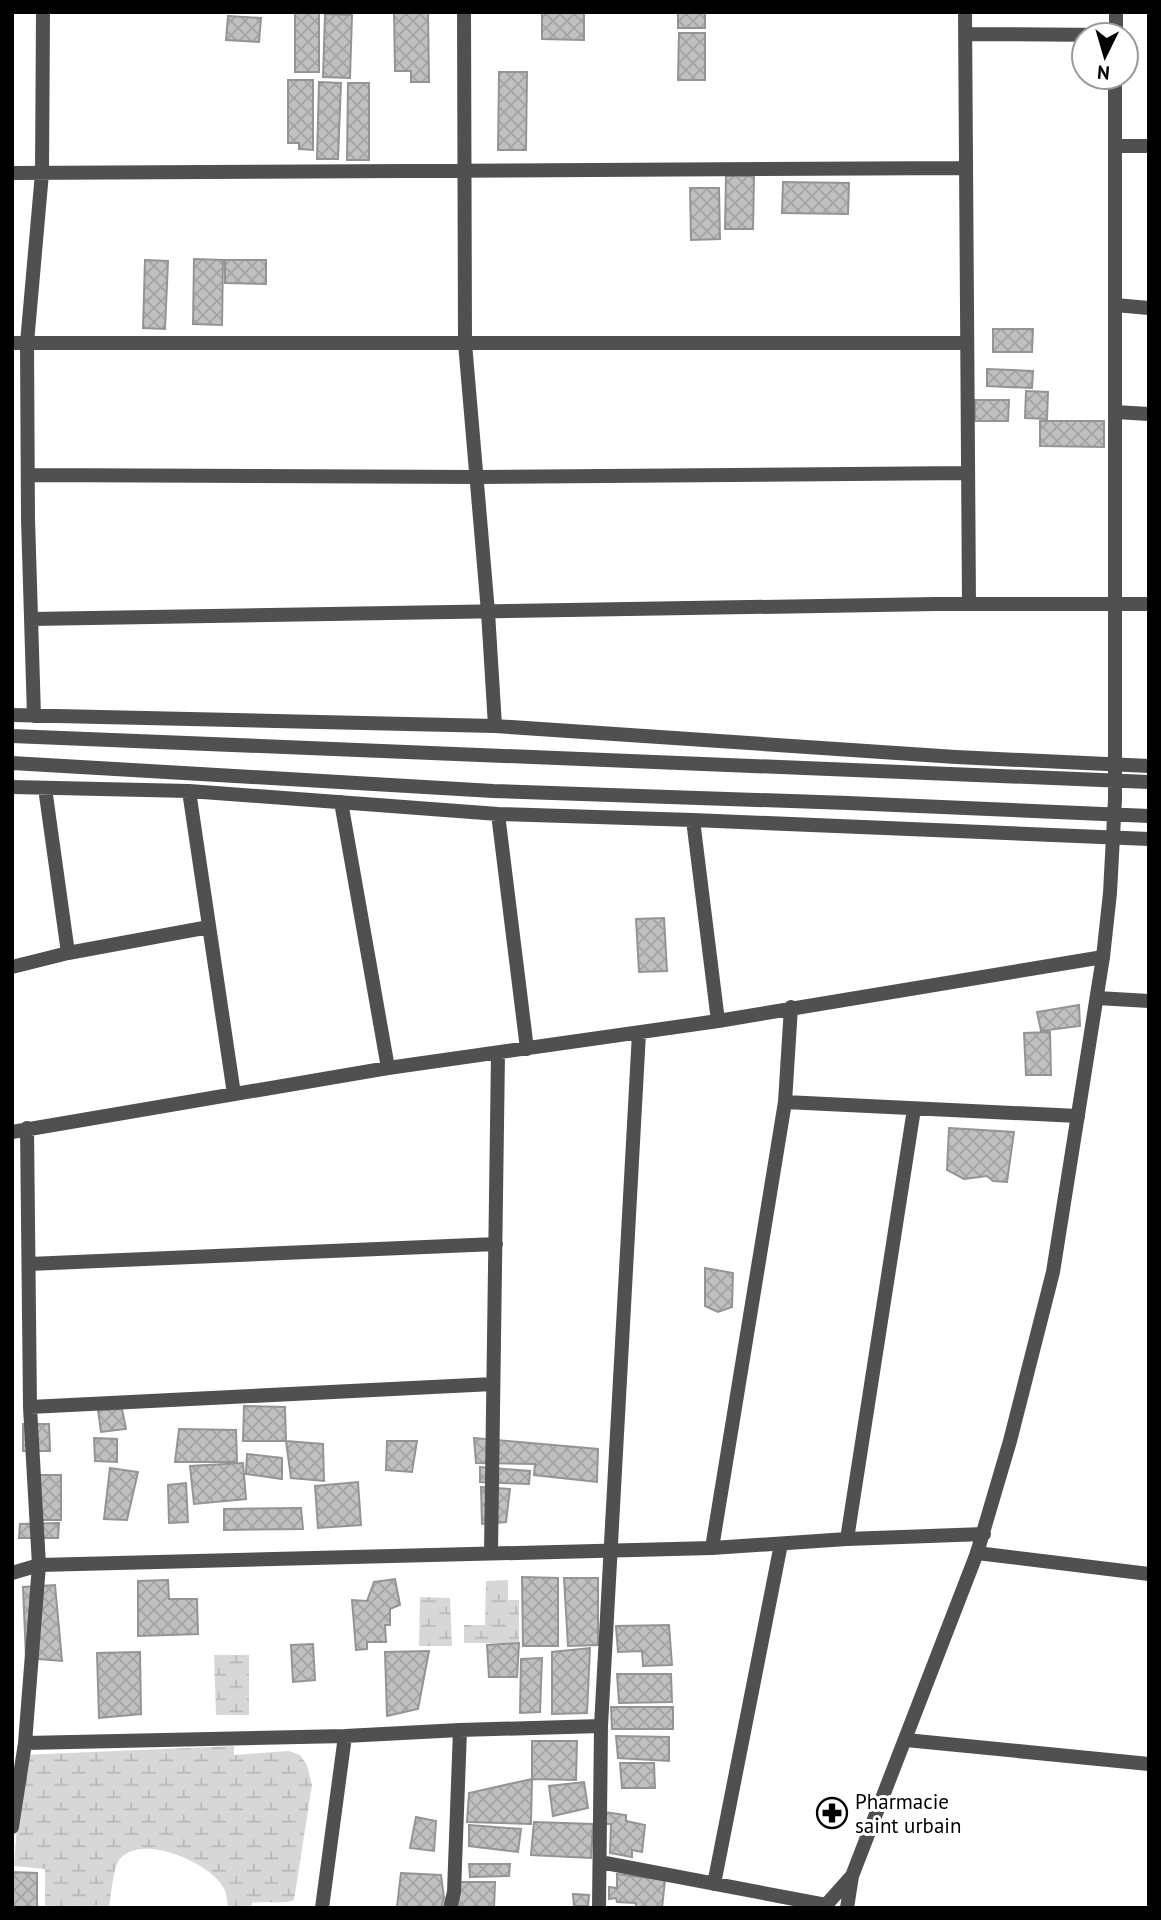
<svg xmlns="http://www.w3.org/2000/svg" width="1161" height="1920" font-family="'PT Sans',sans-serif">
  <style>
    .wetland { fill: url(#wetland-marsh) }
    .building { fill: url(#building-cross-hatch); stroke: #949494; stroke-width: 2 }
    .lines { fill: none; stroke-linecap: round; stroke-linejoin: round }
    .minor { stroke: #505050; stroke-width: 14 }
    .tertiary { stroke: #505050; stroke-width: 14 }
    .labels { text-anchor: middle; dominant-baseline: central; stroke-width: 6; stroke-linejoin: round; paint-order: stroke }
    .poi-label { font-size: 21px; fill: #000; stroke: #fff; text-anchor: start }
  </style>
  <defs>
    <pattern id="wetland-marsh" width="20" height="14" patternUnits="userSpaceOnUse" patternTransform="scale(1.75)"><rect width="20" height="14" fill="#d7d7d7"/><path d="M1 5h8M5 5V1M11 12h8M15 12V8" fill="none" stroke="#b7b7b7"/></pattern>
    <pattern id="building-cross-hatch" width="8" height="8" patternUnits="userSpaceOnUse" patternTransform="scale(1.75)"><rect width="8" height="8" fill="#c0c0c0"/><path d="M0 0l8 8M0 8l8-8" fill="none" stroke="#a3a3a3"/></pattern>
  </defs>
  <rect width="100%" height="100%" fill="#fff"/>
  <path class="wetland" d="M508,1580V1600H519V1643H464V1625H485L486,1581Z
    M420,1597L450,1598L452,1646H419Z
    M214,1655H249V1715H216Z
    M234,1746V1755L289,1751L300,1755L307,1765L312,1785L294,1900C280,1905 267,1900 252,1903L251,1908H228C227,1901 227,1892 223,1887C209,1862 140,1832 119,1860C113,1869 111,1896 109,1908H45V1869L14,1866L22,1755Z"/>
  <path class="building" d="M295,12H319V72H295Z
    M394,12H428L429,82H411V71H395Z
    M542,12H584V40L542,39Z
    M678,12H705V28H678Z
    M325,14L352,15L350,78L323,77Z
    M228,16L261,18L259,42L226,40Z
    M679,33H705V80H678Z
    M499,72H527L526,150H498Z
    M288,80H313V150L299,149V143H288Z
    M319,82L341,83L338,159H317Z
    M348,83H369V160H347Z
    M726,176H754L753,229H725Z
    M783,182L849,183L848,214L782,213Z
    M690,188H719L720,239L691,240Z
    M194,259L223,260L222,325L193,324Z
    M145,260L168,261L165,329L143,328Z
    M225,260H266V284L225,283Z
    M993,329H1033L1032,352H993Z
    M987,369L1033,371L1032,388L987,386Z
    M1026,391L1048,392L1047,419L1025,418Z
    M975,400H1009L1008,421H975Z
    M1040,421H1104V447L1040,446Z
    M664,918L667,971L639,972L636,919Z
    M1079,1005L1080,1026L1041,1031L1037,1012Z
    M1050,1032L1051,1075H1026L1024,1033Z
    M949,1128L1014,1132L1007,1182L993,1181L987,1176L964,1179L947,1170Z
    M705,1268L733,1273L732,1307L718,1312L705,1306Z
    M244,1406L285,1407L286,1441H243Z
    M122,1409L126,1429L101,1432L98,1410Z
    M23,1424H49L50,1451H23Z
    M179,1429L236,1430L237,1462H175Z
    M94,1438L117,1439V1462L95,1461Z
    M474,1438L598,1449L597,1482L534,1475L535,1464L476,1463Z
    M286,1441L323,1444L324,1481L291,1478Z
    M387,1441H417L412,1472L386,1470Z
    M247,1454L282,1458V1479L246,1474Z
    M243,1463L246,1499L194,1504L190,1466Z
    M480,1467L530,1471L529,1484L480,1482Z
    M110,1468L138,1472L127,1520L104,1519Z
    M37,1475H61V1520H37Z
    M358,1482L361,1525L318,1528L315,1486Z
    M186,1483L188,1522L169,1523L168,1485Z
    M481,1487L510,1489L506,1522L482,1524Z
    M301,1508L303,1529L224,1530V1509Z
    M59,1523L58,1538H19L20,1524Z
    M522,1577L558,1578V1646H523Z
    M564,1578H598V1645L568,1646Z
    M395,1579L400,1605L390,1609V1625H385L386,1642H367V1649L356,1650L352,1600L367,1601L374,1582Z
    M168,1580L169,1599H197L198,1634L138,1636V1581Z
    M55,1585L62,1661L26,1658L23,1587Z
    M669,1625L672,1665L643,1666L642,1651L618,1652L616,1626Z
    M519,1643L517,1677H489L487,1645Z
    M313,1644L315,1680L293,1682L291,1645Z
    M590,1648L587,1713L552,1714V1652Z
    M429,1651L418,1709L387,1716L385,1652Z
    M140,1652L141,1714L99,1718L97,1653Z
    M542,1658L540,1712L520,1713L521,1659Z
    M617,1674H671L672,1702L619,1703Z
    M611,1707H673V1729H612Z
    M616,1736L669,1737V1761L618,1758Z
    M532,1741H577L576,1780L532,1779Z
    M620,1763H654L655,1788H622Z
    M532,1779L531,1824L467,1822L469,1793Z
    M584,1782L588,1808L553,1816L549,1786Z
    M604,1812L626,1815V1821L645,1825L642,1852L632,1850V1857L610,1853L611,1824H604Z
    M416,1817L436,1821L434,1851L410,1848Z
    M534,1822L593,1824L591,1858L531,1855Z
    M469,1825L521,1829L518,1852L469,1846Z
    M469,1864H510L509,1876L470,1877Z
    M12,1872L37,1873V1908H12Z
    M401,1873L441,1875L444,1898L441,1908L397,1907Z
    M617,1874L665,1880L662,1908H636V1903L617,1902L616,1898L609,1899V1887L617,1888Z
    M460,1882H495L494,1908H458Z
    M573,1894L589,1895L588,1906H574Z"/>
  <g class="lines">
    <path class="minor" d="M464,12L465,343L488,612L495,726
      M965,12L969,604
      M965,34L1107,35
      M1115,146H1149
      M12,173L966,168
      M1115,305L1149,308
      M12,343H967
      M1115,412L1149,414
      M29,475L478,477L968,473
      M31,619L936,604H1149
      M12,715L495,726L956,757L1149,766
      M34,716L28,519L27,343L42,173L43,12
      M12,787L189,791L498,814L693,820L1149,839
      M45,788L68,953
      M189,791L234,1094
      M341,802L388,1068
      M498,814L527,1049
      M693,820L718,1021
      M12,967L68,953L209,927
      M1097,998L1149,1001
      M785,1102L1078,1116
      M12,1132L388,1068L718,1021L1103,957
      M29,1264L496,1244
      M30,1407L493,1384
      M847,1539L914,1109
      M712,1548L785,1102L791,1007
      M491,1553L498,1054
      M977,1553L1149,1574
      M906,1740L1149,1764
      M25,1743L345,1736L460,1730L601,1726
      M12,1827L25,1743L39,1565L30,1407L27,1128
      M600,1862L826,1905
      M714,1884L781,1544
      M322,1908L345,1736
      M450,1908L454,1892L460,1730
      M599,1908L601,1726L639,1033"/>
    <path class="tertiary" d="M1116,35V12
      M12,736L1149,782
      M12,763L493,791L848,803L1149,816
      M12,1573L39,1565L712,1548L847,1539L984,1534
      M826,1905L851,1877
      M847,1908L852,1876L977,1553L1010,1441L1053,1272L1103,957L1110,893L1115,799V77"/>
  </g>
  <defs>
    <g id="pharmacy-ring" transform="scale(1.575)"><circle r="9.5" fill="#fff" stroke="#000" stroke-width="1.5"/><path d="M-2-6h4v4h4v4h-4v4h-4v-4h-4v-4h4Z" fill="#000"/></g>
  </defs>
  <g fill-rule="evenodd">
    <use href="#pharmacy-ring" x="832" y="1813"/>
  </g>
  <g class="labels">
    <g class="poi-label">
      <text x="855" y="1801">Pharmacie<tspan x="855" dy="24">saint urbain</tspan></text>
    </g>
  </g>
  <rect width="1161" height="1920" fill="none" stroke="#000000" stroke-width="28"/>
  <g transform="translate(1105 56) rotate(185)"><circle r="33" fill="#ffffff" stroke="#999999" stroke-width="2"/>
  <path d="M0-5L12 26L0 18L-12 26Z" fill="#000000"/>
  <text y="-10" font-size="19" font-weight="bold" text-anchor="middle" fill="#000000">N</text>
  </g>
</svg>
